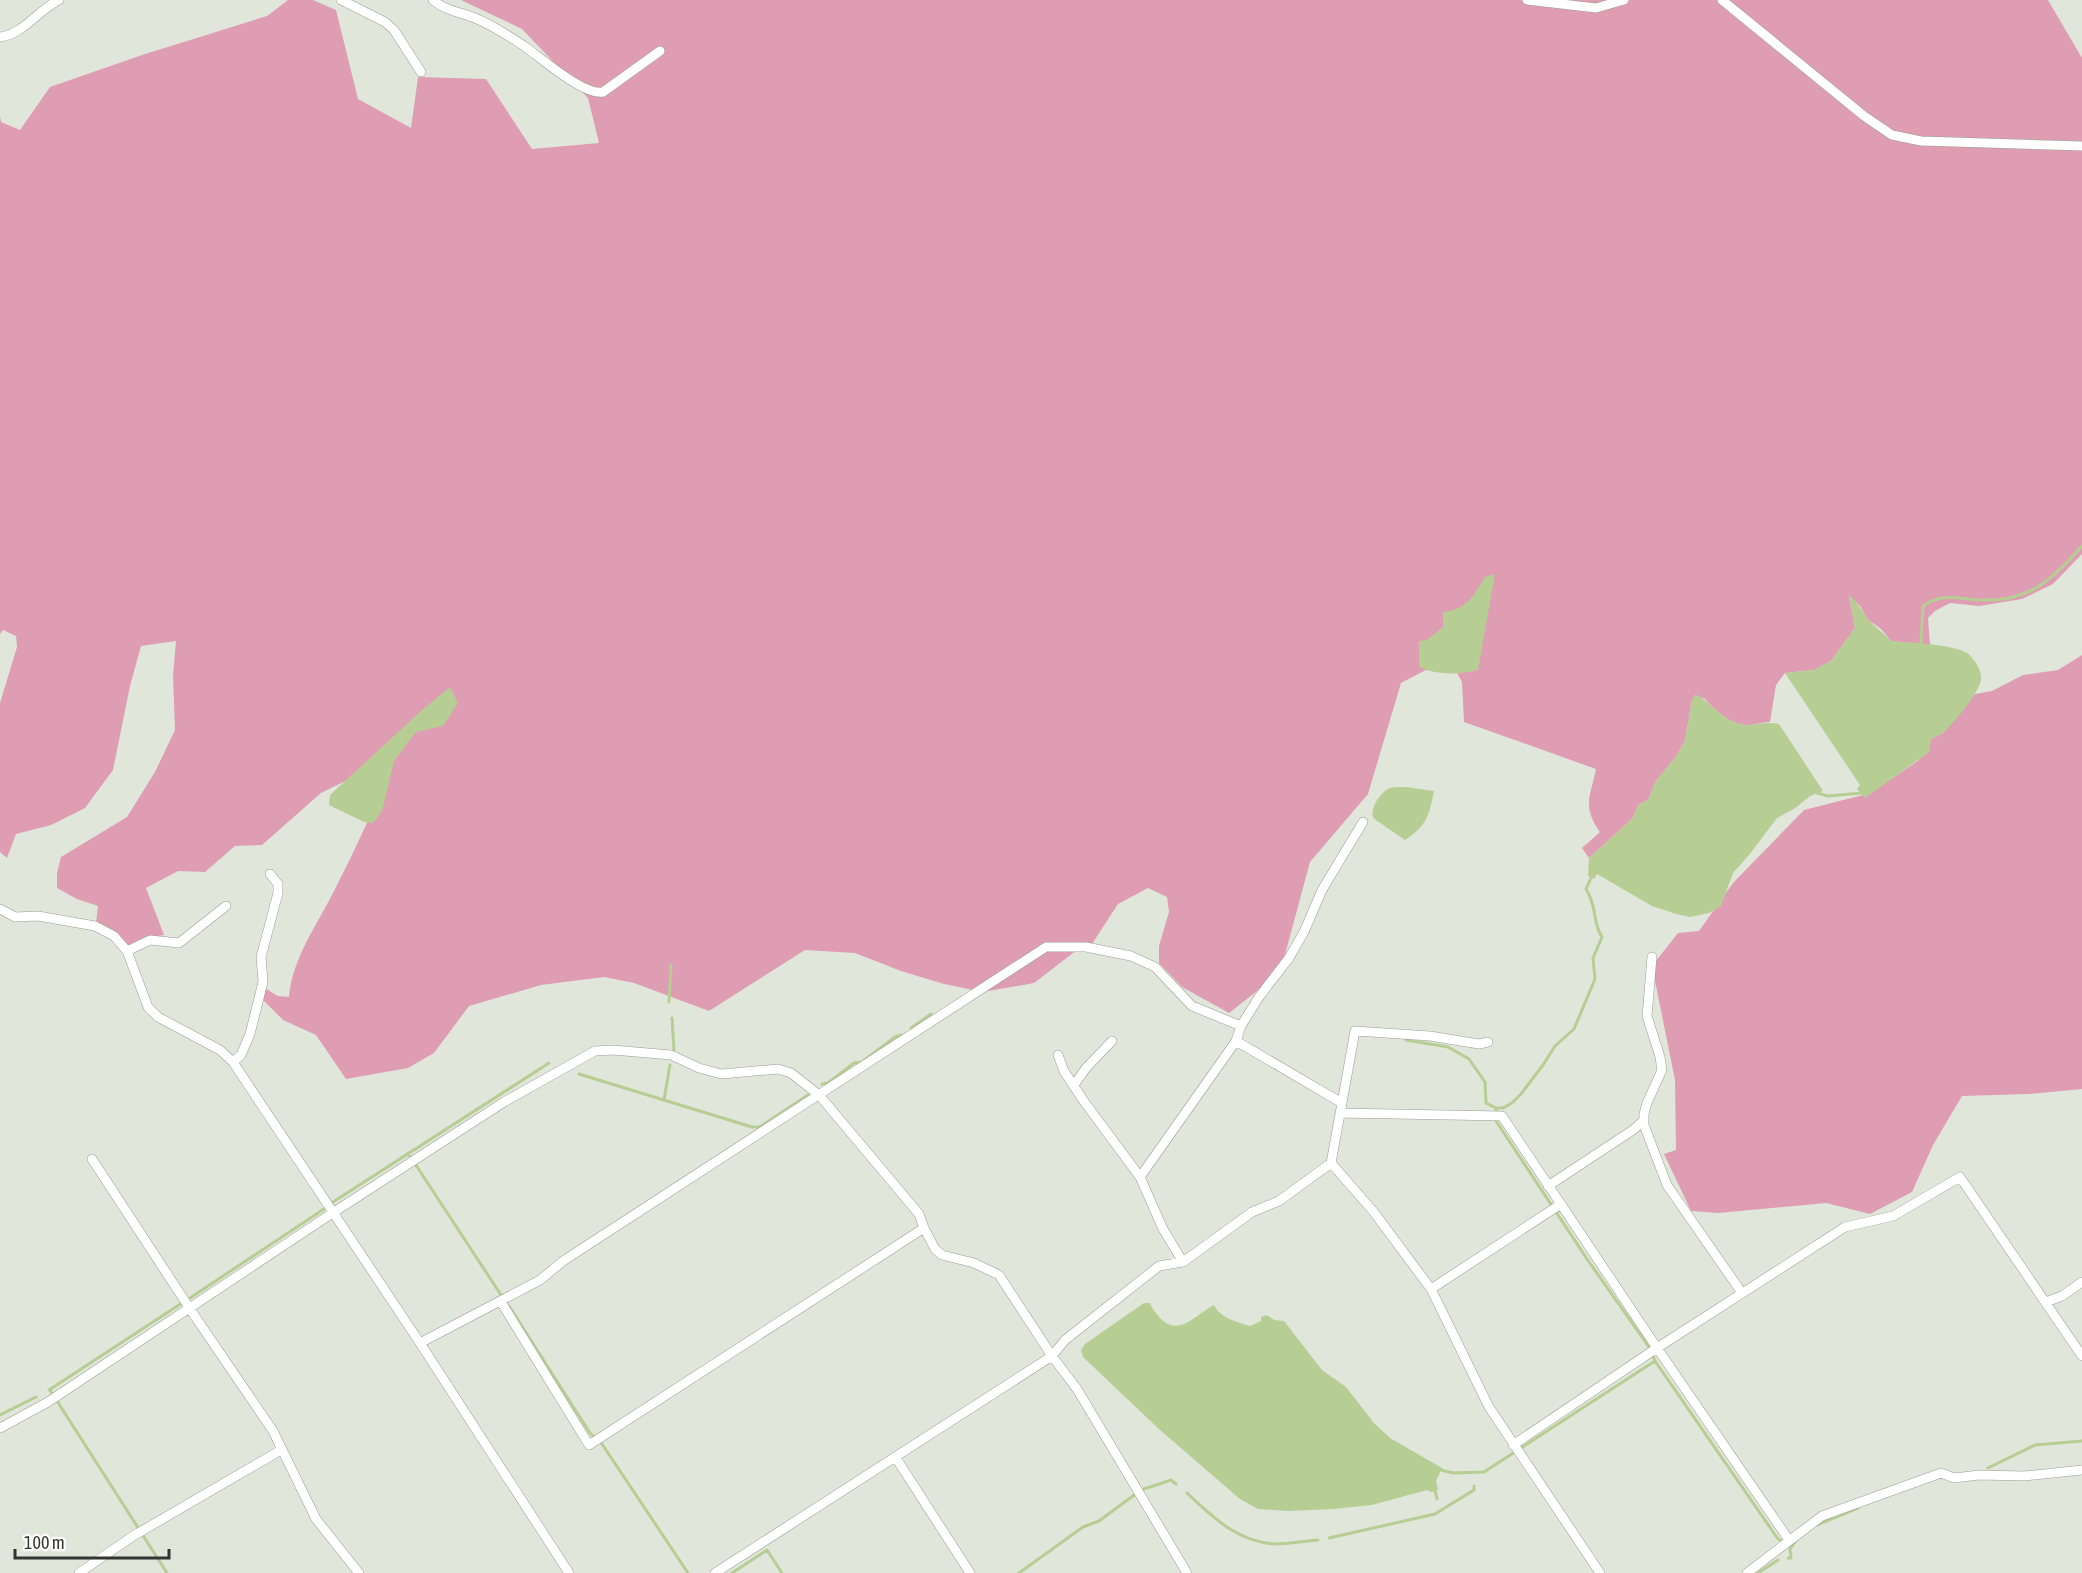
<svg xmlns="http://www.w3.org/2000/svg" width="2082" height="1573" font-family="'Asap Condensed',sans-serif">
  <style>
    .forest { fill: #de9db3 }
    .water { fill: #b6cd93 }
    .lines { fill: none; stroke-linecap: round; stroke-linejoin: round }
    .stream { stroke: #b6cd93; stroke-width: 3 }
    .street-casing { stroke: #999e93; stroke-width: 10 }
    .street { stroke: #fff; stroke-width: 9 }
  </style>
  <rect width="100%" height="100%" fill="#e1e6da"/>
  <path class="forest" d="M288,0H313L336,10L358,99L411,128L418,77L486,79L532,149L599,143L588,98L522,29L461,0H2048L2082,58V554L2053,584L2022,599L1979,606L1950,603L1935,611L1928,618L1930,645L1891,641L1881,629L1868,620L1860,606L1849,596L1855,628L1831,661L1814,670L1785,673L1776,685L1770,722C1762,722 1752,726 1745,725C1728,723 1715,710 1704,698L1692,700L1685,741L1675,758L1656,781L1648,800L1638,805L1633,818L1589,858L1582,848L1600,832C1582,806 1590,798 1596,769L1464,722L1462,682L1449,658L1401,683L1368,794L1310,862L1280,973L1229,1013L1182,987L1159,963V946L1169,912L1167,897L1148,888L1118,904L1092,944L1073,953L1034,983L983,992L944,984L901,971L855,953L805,950L709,1011L634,983L604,977L541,985L469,1006L434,1053L408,1068L346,1079L316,1035L283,1020L262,999L266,989L278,996L289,997C292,958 319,922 336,887C355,850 372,813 388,774L372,768L321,793L262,845L235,846L205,872L178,871L146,888L164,935L147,938L128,946L96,923L98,906L77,899L57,888V873L61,857L127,817L155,772L175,730L173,676L176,641L141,646L130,686L113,770L85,808L51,825L16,834L7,858L0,852V703L17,647L16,636L3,630L0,634V116L1,122L20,130L50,87L142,55L267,16Z
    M2082,655V1089L2028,1094L1962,1096L1933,1145L1912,1192L1870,1214L1826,1203L1718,1213L1691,1211L1664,1154L1676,1150L1675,1080L1652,966L1678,933L1699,931L1733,883L1804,810L1863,795L1865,797L1919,760L1931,739L1943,733L1975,694L1992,691L2023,675L2058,670Z"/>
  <path class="water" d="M1495,574L1478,670C1458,675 1437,675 1419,667V641L1427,640L1443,627V612C1468,609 1473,596 1485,577Z
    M1849,595C1857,602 1861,609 1867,618C1872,625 1884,633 1891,641C1910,643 1950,644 1965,652C1973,656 1982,670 1981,679C1980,692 1953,724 1944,732C1940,735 1935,737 1931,739L1929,752L1865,798L1857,789L1860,785L1785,673L1814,670L1831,661L1855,628Z
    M450,687L458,703L443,726L416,732L394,761L382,811L373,823L364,822L329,805L330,795L422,710Z
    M1695,694C1714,703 1720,721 1745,725C1755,726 1766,721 1779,724L1823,791L1810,796L1794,809L1777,818L1749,855L1733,873L1721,906L1709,913L1690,917L1676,914L1652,906L1597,874L1594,879L1588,876L1589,858L1633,818L1638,805L1648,800L1656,781L1675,758L1685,741L1692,700Z
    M1406,787L1434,791C1429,815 1427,826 1405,840L1373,818C1370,808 1380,792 1390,788C1394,787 1402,787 1406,787Z
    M1144,1303H1150C1152,1309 1156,1313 1160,1318C1179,1338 1196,1314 1214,1305C1220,1318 1237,1322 1250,1326L1261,1321V1317L1267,1315L1274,1320L1284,1321L1322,1370L1346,1387L1374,1423L1390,1438L1442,1468L1436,1481L1438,1490L1431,1492L1427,1490L1372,1505L1334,1509L1288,1511L1258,1509L1240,1499L1160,1430L1083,1357L1081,1350L1085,1344Z"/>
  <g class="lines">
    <path class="stream" d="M1921,644L1923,606C1942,592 1959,599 1981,600C2029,602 2052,580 2082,546
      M1817,793L1828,796L1862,793
      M669,1002L671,965
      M672,1018L674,1050
      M911,1028L931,1014
      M1406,1040L1448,1047L1469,1059L1485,1082L1486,1103L1496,1108V1121L1587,1259L1649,1347L1655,1361
      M579,1074L752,1127H760L808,1095
      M822,1084L828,1083L854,1063L862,1062L895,1037L901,1035
      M664,1100L670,1065
      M1496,1108H1503L1512,1103L1521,1094L1543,1065L1555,1046L1574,1029L1595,979L1593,958L1602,937C1592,922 1598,908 1586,889L1591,878
      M408,1153L503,1298
      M333,1202L549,1063
      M190,1298L324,1209
      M509,1306L590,1433L602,1444L688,1573
      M49,1390L182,1303
      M50,1390L167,1573
      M0,1415L36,1397
      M1988,1468L2035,1445L2082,1441
      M1441,1470L1453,1473L1484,1472L1655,1361L1778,1539L1784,1542
      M1435,1491L1437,1499
      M1187,1493C1213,1517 1237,1542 1275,1544C1289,1544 1304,1541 1318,1540
      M1817,1525L1858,1508
      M1329,1538L1435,1514L1474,1490V1486
      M1788,1558H1791L1790,1549L1795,1542
      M732,1573L767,1550L782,1573
      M1019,1573L1083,1527L1099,1521L1141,1490L1171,1480L1176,1484
      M1758,1573L1778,1560"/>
    <g class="street-casing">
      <path id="street" d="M341,0L385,22L394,30L421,72
        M433,0C446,11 460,12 475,18C492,25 509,36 524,46C541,58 584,96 603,92L660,51
        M1527,0L1596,8L1624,0
        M1722,0L1864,116L1892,135L1921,141L2082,146
        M0,37C24,34 38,10 59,0
        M0,909L15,917L38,916L95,926L114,936L127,951L148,1007L158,1017L220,1050L233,1062L420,1343L569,1573
        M127,951L150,940L179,943L226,906
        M1652,957L1647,1016L1660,1057L1662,1070L1647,1103L1644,1114V1125L1667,1185L1742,1293
        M1241,1026L1259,997L1289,958L1304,932L1322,890L1363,822
        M1058,1055L1064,1071L1083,1100L1140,1177L1163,1229L1183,1262
        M233,1062L241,1055L250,1034L263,982L261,957L278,893V884L270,874
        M1074,1085L1086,1068L1112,1041
        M1342,1103L1355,1031L1430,1036L1479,1044L1488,1042
        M1340,1113L1502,1116L1657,1348L1789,1540
        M92,1159L190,1309L273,1431L316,1519L359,1573
        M1331,1163L1373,1211L1431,1289L1489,1407L1600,1573
        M1140,1177L1236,1041
        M1548,1186L1633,1130L1644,1120
        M1431,1289L1561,1204
        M501,1302L589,1445L924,1228
        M2046,1302L2062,1296L2082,1282
        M420,1343L540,1280L563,1261L1046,947H1086L1131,956L1155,967L1192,1006L1241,1026L1236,1041L1342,1103L1331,1163L1279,1201L1252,1212L1183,1262L1159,1266L1065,1340L1052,1356L715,1573
        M0,1428L48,1402L334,1212L504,1102L595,1051L613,1050L671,1055L699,1068L721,1074L778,1069L791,1073L819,1095L919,1214L924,1228L935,1249L942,1255L974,1263L999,1275L1052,1356L1077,1389L1187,1573
        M1513,1445L1657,1348L1845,1227L1893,1216L1960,1177L2082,1356
        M896,1458L970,1573
        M79,1573L133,1536L281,1450
        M1747,1573L1822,1516L1941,1473L1954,1478L1979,1475L2024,1476L2082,1470"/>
    </g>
    <use href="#street" class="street"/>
  </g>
  <path d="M15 1549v9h154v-9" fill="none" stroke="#343531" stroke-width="3"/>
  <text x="24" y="1549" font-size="18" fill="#343531" stroke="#ffffff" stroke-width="4.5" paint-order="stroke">100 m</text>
</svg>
